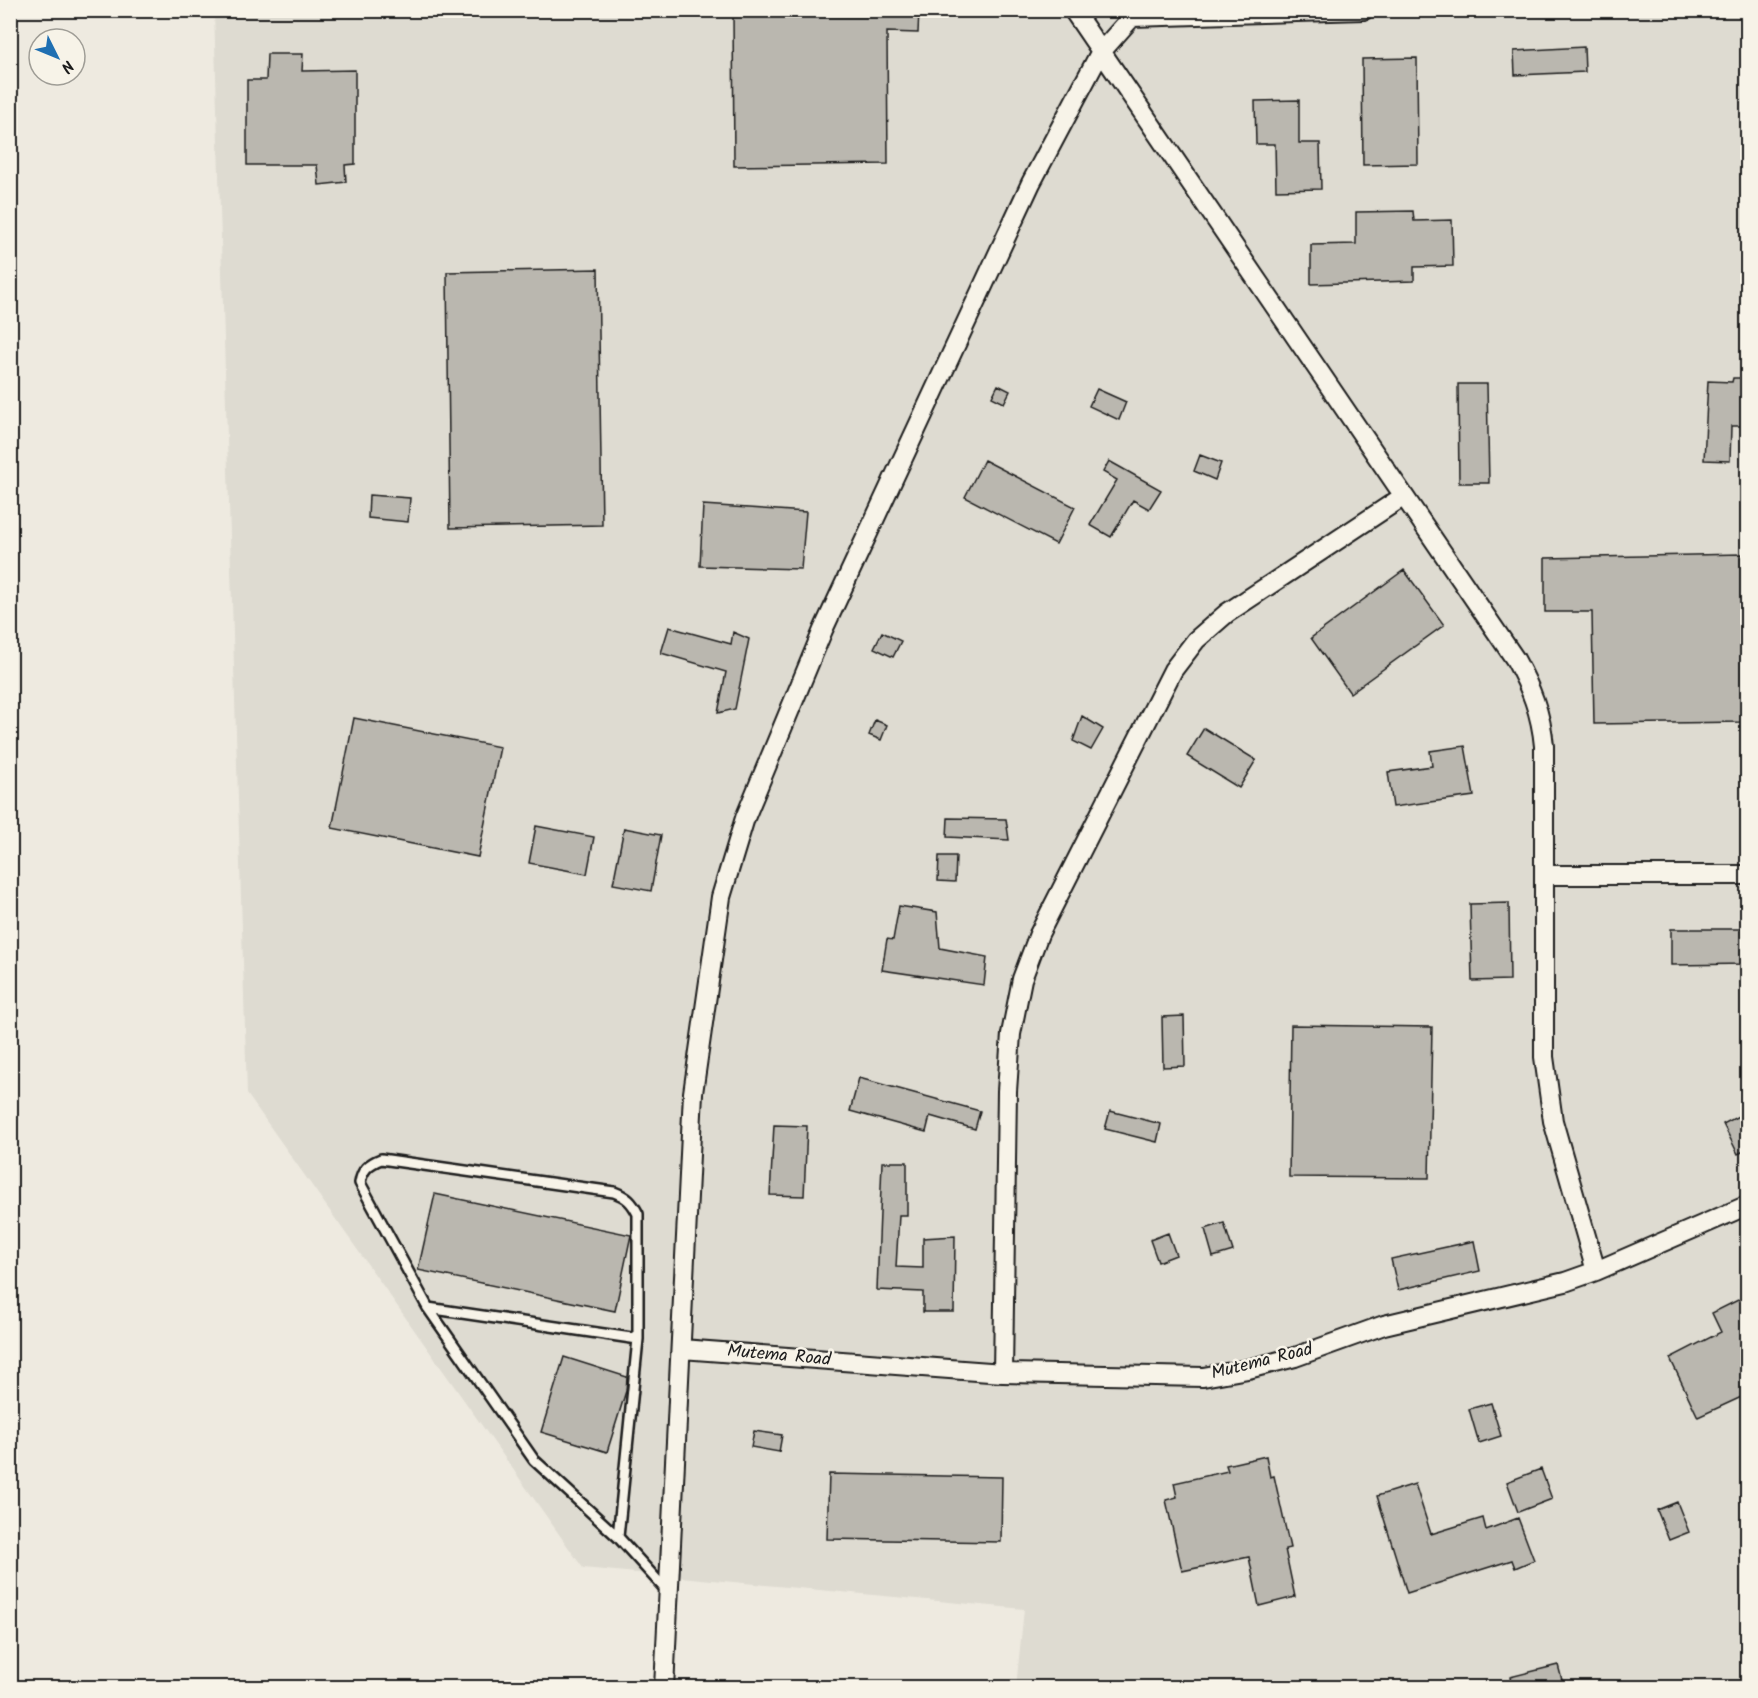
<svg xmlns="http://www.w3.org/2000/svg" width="1758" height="1698" font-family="Kalam,sans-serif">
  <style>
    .built { fill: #dedbd1 }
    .building { fill: #bab7af; stroke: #1c1c1c; stroke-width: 1.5 }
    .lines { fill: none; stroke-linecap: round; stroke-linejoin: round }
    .service-casing { stroke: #1c1c1c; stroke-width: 14 }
    .minor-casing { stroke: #1c1c1c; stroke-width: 22 }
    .service { stroke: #f7f3e8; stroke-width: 9 }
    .minor { stroke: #f7f3e8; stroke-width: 18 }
    .labels { text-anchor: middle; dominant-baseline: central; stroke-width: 5; stroke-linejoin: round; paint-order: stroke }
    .street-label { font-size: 18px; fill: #1c1c1c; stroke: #f7f3e8 }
  </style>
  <rect width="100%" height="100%" fill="#eeeae0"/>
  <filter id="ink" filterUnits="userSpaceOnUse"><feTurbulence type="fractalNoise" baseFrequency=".0167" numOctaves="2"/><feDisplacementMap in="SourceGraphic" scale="12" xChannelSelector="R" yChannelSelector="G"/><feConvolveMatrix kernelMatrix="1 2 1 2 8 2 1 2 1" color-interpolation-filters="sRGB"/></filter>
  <g filter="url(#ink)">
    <path class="built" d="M214,11H1747V1687H1016L1024,1609L583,1568L247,1094Z"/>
    <path class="building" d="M733,10H919L918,33L887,32L888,164L734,166Z
      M1584,47L1585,72L1515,75L1514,51Z
      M267,54H303L302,71L355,70V164L345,165L346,182L319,185L317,165H247V80H266Z
      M1417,58L1418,164L1363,165L1362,59Z
      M1299,100V143H1320L1321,189L1276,190L1275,144H1256L1255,101Z
      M1413,211L1414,221L1452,220L1453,266L1414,267V281L1311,284V245L1356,244V212Z
      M598,269L602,525L450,528L447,272Z
      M1733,378H1748V426H1731L1730,461L1704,460L1708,381L1732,382Z
      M1458,384H1487L1489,483H1459Z
      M998,385L1010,391L1004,403L992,397Z
      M1097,389L1126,402L1119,420L1089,406Z
      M1200,455L1221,463L1215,480L1194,471Z
      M984,460L1075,507L1056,544L965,497Z
      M1109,461L1161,490L1149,509L1133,500L1111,537L1090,525L1117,480L1103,472Z
      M369,495L410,498L408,522L368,518Z
      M703,505L806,512L801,569L700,566Z
      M1742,554L1744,722L1594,724L1592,612H1545V558Z
      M1404,570L1444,625L1350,693L1311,638Z
      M669,627L731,644L733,632L749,639L735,709L718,713L726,672L661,653Z
      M882,632L901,641L893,657L874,648Z
      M1082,716L1103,729L1091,750L1073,741Z
      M354,718L500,747L478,857L332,828Z
      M875,720L887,725L881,740L869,735Z
      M1204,728L1256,760L1239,788L1187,756Z
      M1465,746L1474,796L1393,807L1388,772L1432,766L1430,751Z
      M948,818L1006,819L1009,840L947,837Z
      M536,826L594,837L587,874L529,863Z
      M624,828L661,835L651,891L613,884Z
      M939,856H956L955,882L938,881Z
      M1509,903L1510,980L1472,981L1470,904Z
      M899,906L937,912L940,948L987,957L984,985L882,970L887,939L893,940Z
      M1671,929H1748V964L1671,965Z
      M1184,1016L1185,1066L1163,1067L1162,1017Z
      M1291,1025L1432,1027L1429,1178L1289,1177Z
      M859,1078L980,1111L975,1129L930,1116L926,1132L850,1111Z
      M1110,1111L1161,1124L1157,1142L1105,1129Z
      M1748,1111V1149L1738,1154L1723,1124Z
      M774,1125L807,1126L804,1196L770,1195Z
      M882,1162H907V1215H899L896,1267L923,1268V1238L955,1236L954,1312H923V1292L877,1290Z
      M435,1194L631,1235L615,1311L418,1270Z
      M1224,1223L1233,1251L1213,1257L1205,1229Z
      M1168,1233L1176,1255L1158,1262L1150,1240Z
      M1474,1241L1480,1271L1398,1290L1391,1259Z
      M1748,1295V1394L1698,1417L1670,1358L1721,1332L1712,1313Z
      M564,1357L627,1377L626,1391L607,1452L541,1432Z
      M1491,1403L1501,1436L1479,1443L1469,1409Z
      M754,1431L782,1435L779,1452L751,1447Z
      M1266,1456L1270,1477L1274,1476L1290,1548L1285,1549L1295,1597L1259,1606L1249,1557L1182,1571L1166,1500L1177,1497L1174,1483L1228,1471L1226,1465Z
      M1541,1469L1552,1499L1518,1512L1507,1482Z
      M829,1474L1002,1477L1001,1542L827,1539Z
      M1415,1484L1431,1534L1483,1518L1486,1530L1518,1518L1534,1560L1515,1568L1512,1560L1407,1593L1377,1496Z
      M1677,1502L1689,1532L1669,1540L1657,1510Z
      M1558,1665L1562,1680L1532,1688H1512L1510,1677Z"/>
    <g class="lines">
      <g class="service-casing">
        <path id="service" d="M428,1308L638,1339
          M618,1537L638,1339V1214C632,1202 627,1197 614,1192L381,1159C368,1164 362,1170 360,1183L428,1308L534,1460L618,1537L667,1591"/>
      </g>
      <g class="minor-casing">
        <path id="minor" d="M1073,10L1515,659C1531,688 1541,713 1544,746V1057L1553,1121L1596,1271
          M1544,875H1748
          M682,1349L1003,1373L1203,1377L1248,1369L1295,1357L1384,1325L1565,1282L1596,1271L1748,1205
          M1003,1373L1007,1091L1011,1034L1022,979L1039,934L1173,670L1196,640L1227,613L1404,496
          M664,1688L693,1093L721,897L745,818L823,630L1031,183L1100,53L1132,17L1364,10"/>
      </g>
      <use href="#service" class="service"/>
      <use href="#minor" class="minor"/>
    </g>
  </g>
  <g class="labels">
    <g class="street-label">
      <text transform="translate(779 1356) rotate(5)">Mutema Road</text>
      <text transform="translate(1262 1362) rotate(-14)">Mutema Road</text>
    </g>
  </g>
  <rect width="1758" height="1698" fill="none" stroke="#f7f3e8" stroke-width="36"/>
  <rect x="18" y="18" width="1722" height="1662" fill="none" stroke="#1c1c1c" stroke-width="2" filter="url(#ink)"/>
  <g transform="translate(57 57) rotate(133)"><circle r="28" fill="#f7f3e8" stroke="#9f9d96" stroke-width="1.5"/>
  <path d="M0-4.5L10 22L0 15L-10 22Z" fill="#1f6fb2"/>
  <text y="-9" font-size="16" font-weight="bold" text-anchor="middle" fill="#1c1c1c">N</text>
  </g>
</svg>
